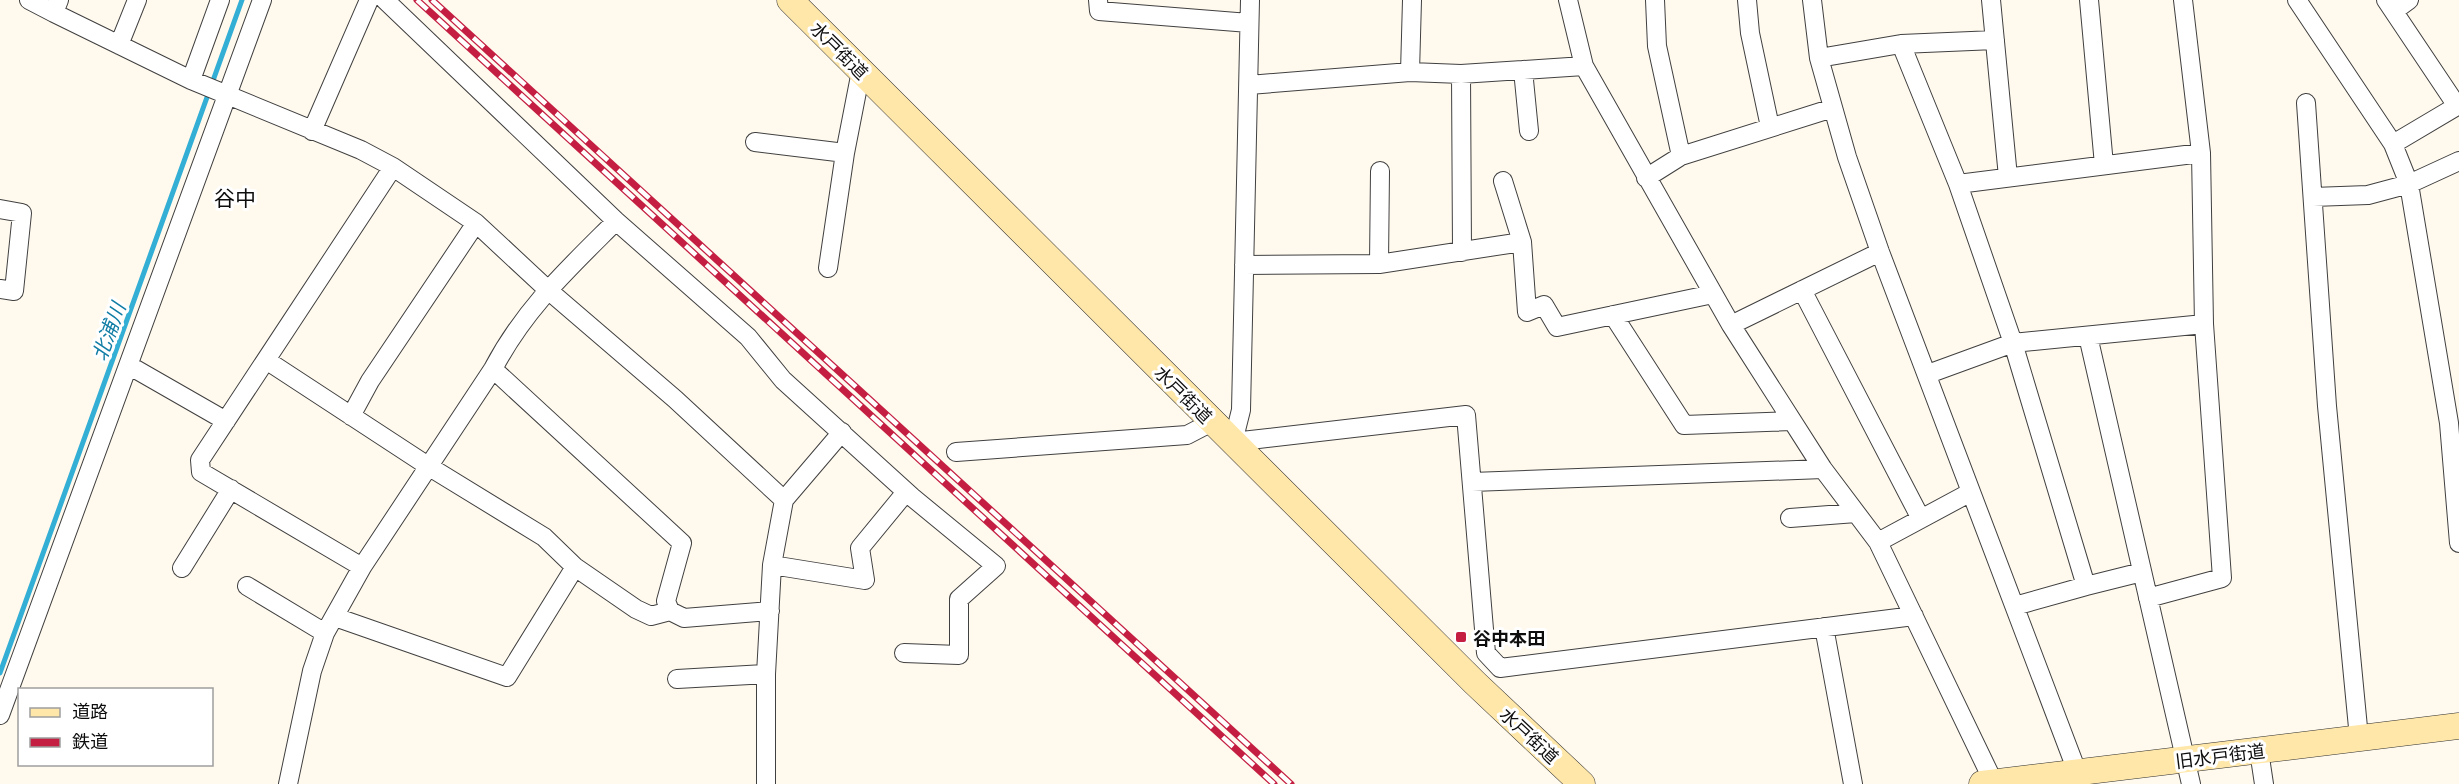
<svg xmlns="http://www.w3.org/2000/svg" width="2459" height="784" font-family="Literata,'Noto Sans JP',serif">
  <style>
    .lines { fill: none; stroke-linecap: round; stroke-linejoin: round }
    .stream { stroke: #33aed4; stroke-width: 5 }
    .street-casing { stroke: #404040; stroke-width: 20 }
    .secondary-casing { stroke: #2f2f2f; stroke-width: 27 }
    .street { stroke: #fff; stroke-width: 18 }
    .secondary { stroke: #ffe7a9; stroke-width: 26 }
    .rail-casing { stroke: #c41f42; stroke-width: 7 }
    .rail { stroke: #fff; stroke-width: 4.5; stroke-dasharray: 14; stroke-linecap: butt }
    .poi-dot { fill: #c41f42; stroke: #fff; stroke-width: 2 }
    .labels { text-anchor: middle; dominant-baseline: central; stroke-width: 6; stroke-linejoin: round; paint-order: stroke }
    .street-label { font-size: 18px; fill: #0d0d0d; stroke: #fff }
    .poi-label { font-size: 18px; font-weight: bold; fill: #0d0d0d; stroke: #fff; text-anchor: start }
    .water-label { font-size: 20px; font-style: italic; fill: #117da5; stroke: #fff }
    .quarter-label { font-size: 21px; fill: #0d0d0d; stroke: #fff }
  </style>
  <rect width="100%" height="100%" fill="#fff9ee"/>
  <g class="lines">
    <path class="stream" d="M0,673L242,0"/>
    <g class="street-casing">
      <path id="street" d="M29,0L54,13
        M59,0L54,13L191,80L361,150L393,167L476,223L548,290L675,399L784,500L772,565L766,674V784
        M385,0L616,221L748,337L783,380L912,497L996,566L959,599V655L904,653
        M1098,0L1099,11L1249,23
        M1250,0L1241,410L1233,442L1466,415L1486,653L1500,668L1914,616
        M1568,0L1584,66L1731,325L1823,469L1878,542L1994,783
        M1655,0L1657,46L1681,156
        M1747,0L1750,33L1770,127
        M1812,0L1819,58L1847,157L1880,252L2078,774
        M1991,0L2008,177
        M2089,0L2104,165
        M2297,0L2393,144L2409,184L2449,423L2459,543
        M2386,0L2457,106L2393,144
        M2394,11L2409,0
        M1901,44L1995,40
        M119,45L137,0
        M1819,58L1901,44L1958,184L2201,153
        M1523,70L1529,131
        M1410,72L1412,0
        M1461,74L1462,252
        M191,80L220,0
        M1249,85L1410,72L1461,74L1584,66
        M2306,103L2327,406L2359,738
        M312,131L369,0
        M755,142L845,153
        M1646,178L1681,156L1833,108
        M1503,181L1522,242L1527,312L1544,305L1557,327L1713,294
        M1958,184L2013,343L2086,586L2015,606
        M2313,197L2368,195L2409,184L2459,161
        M0,209L22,213L14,291L0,289
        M1379,264L1380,171
        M1244,265L1379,264L1522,242
        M828,268L845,153L861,71
        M1802,290L1921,519
        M1613,315L1684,425L1792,421
        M1731,325L1880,252
        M2088,336L2191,784
        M266,360L428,466L544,537L575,567L636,609L651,616L670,611
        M130,366L226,421
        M493,369L682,543L666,601L670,611L684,618L770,611
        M1928,374L2013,343L2204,324
        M351,416L370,381L476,223
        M956,452L1187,435L1212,422
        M1472,482L1823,469
        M784,500L842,432
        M1790,518L1856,513
        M1878,542L1971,492
        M772,565L865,580L860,548L906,492
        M362,567L201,472L200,460L393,167
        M182,568L231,489
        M247,586L325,633
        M2086,586L2142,572
        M2148,598L2222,578L2204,324L2201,153L2183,0
        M335,617L507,677L575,567
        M1824,627L1853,784
        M677,679L766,674
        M0,715L262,0
        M2259,751L2264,784
        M288,784L312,671L325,633L362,567L493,369C525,308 568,269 616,221"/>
    </g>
    <g class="secondary-casing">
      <path id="secondary" d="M790,0L1475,683L1582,784
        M1982,784L2459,726"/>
    </g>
    <use href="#street" class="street"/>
    <use href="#secondary" class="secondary"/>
    <g class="rail-casing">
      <path id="rail" d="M417,0L1274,784
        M432,0L1291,784"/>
    </g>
    <use href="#rail" class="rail"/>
  </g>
  <rect class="poi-dot" x="1455" y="631" width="12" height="12" rx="3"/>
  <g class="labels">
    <g class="street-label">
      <text transform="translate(840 50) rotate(45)">水戸街道</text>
      <text transform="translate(1184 394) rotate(45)">水戸街道</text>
      <text transform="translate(1530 735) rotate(43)">水戸街道</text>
      <text transform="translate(2220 755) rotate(-7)">旧水戸街道</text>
    </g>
    <g class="poi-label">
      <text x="1473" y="637">谷中本田</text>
    </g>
    <g class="water-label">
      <text transform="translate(107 331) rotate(-70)">北浦川</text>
    </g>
    <g class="quarter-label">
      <text x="235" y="196">谷中</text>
    </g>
  </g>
  <rect x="18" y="688" width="195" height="78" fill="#ffffff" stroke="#9e9e9e" stroke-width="1.5"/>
  <rect x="30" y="708" width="30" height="9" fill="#ffe7a9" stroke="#9e9e9e" stroke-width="1.5"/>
  <text x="72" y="718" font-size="18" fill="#0d0d0d">道路</text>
  <rect x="30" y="738" width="30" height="9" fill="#c41f42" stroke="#9e9e9e" stroke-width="1.5"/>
  <text x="72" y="748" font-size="18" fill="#0d0d0d">鉄道</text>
</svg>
